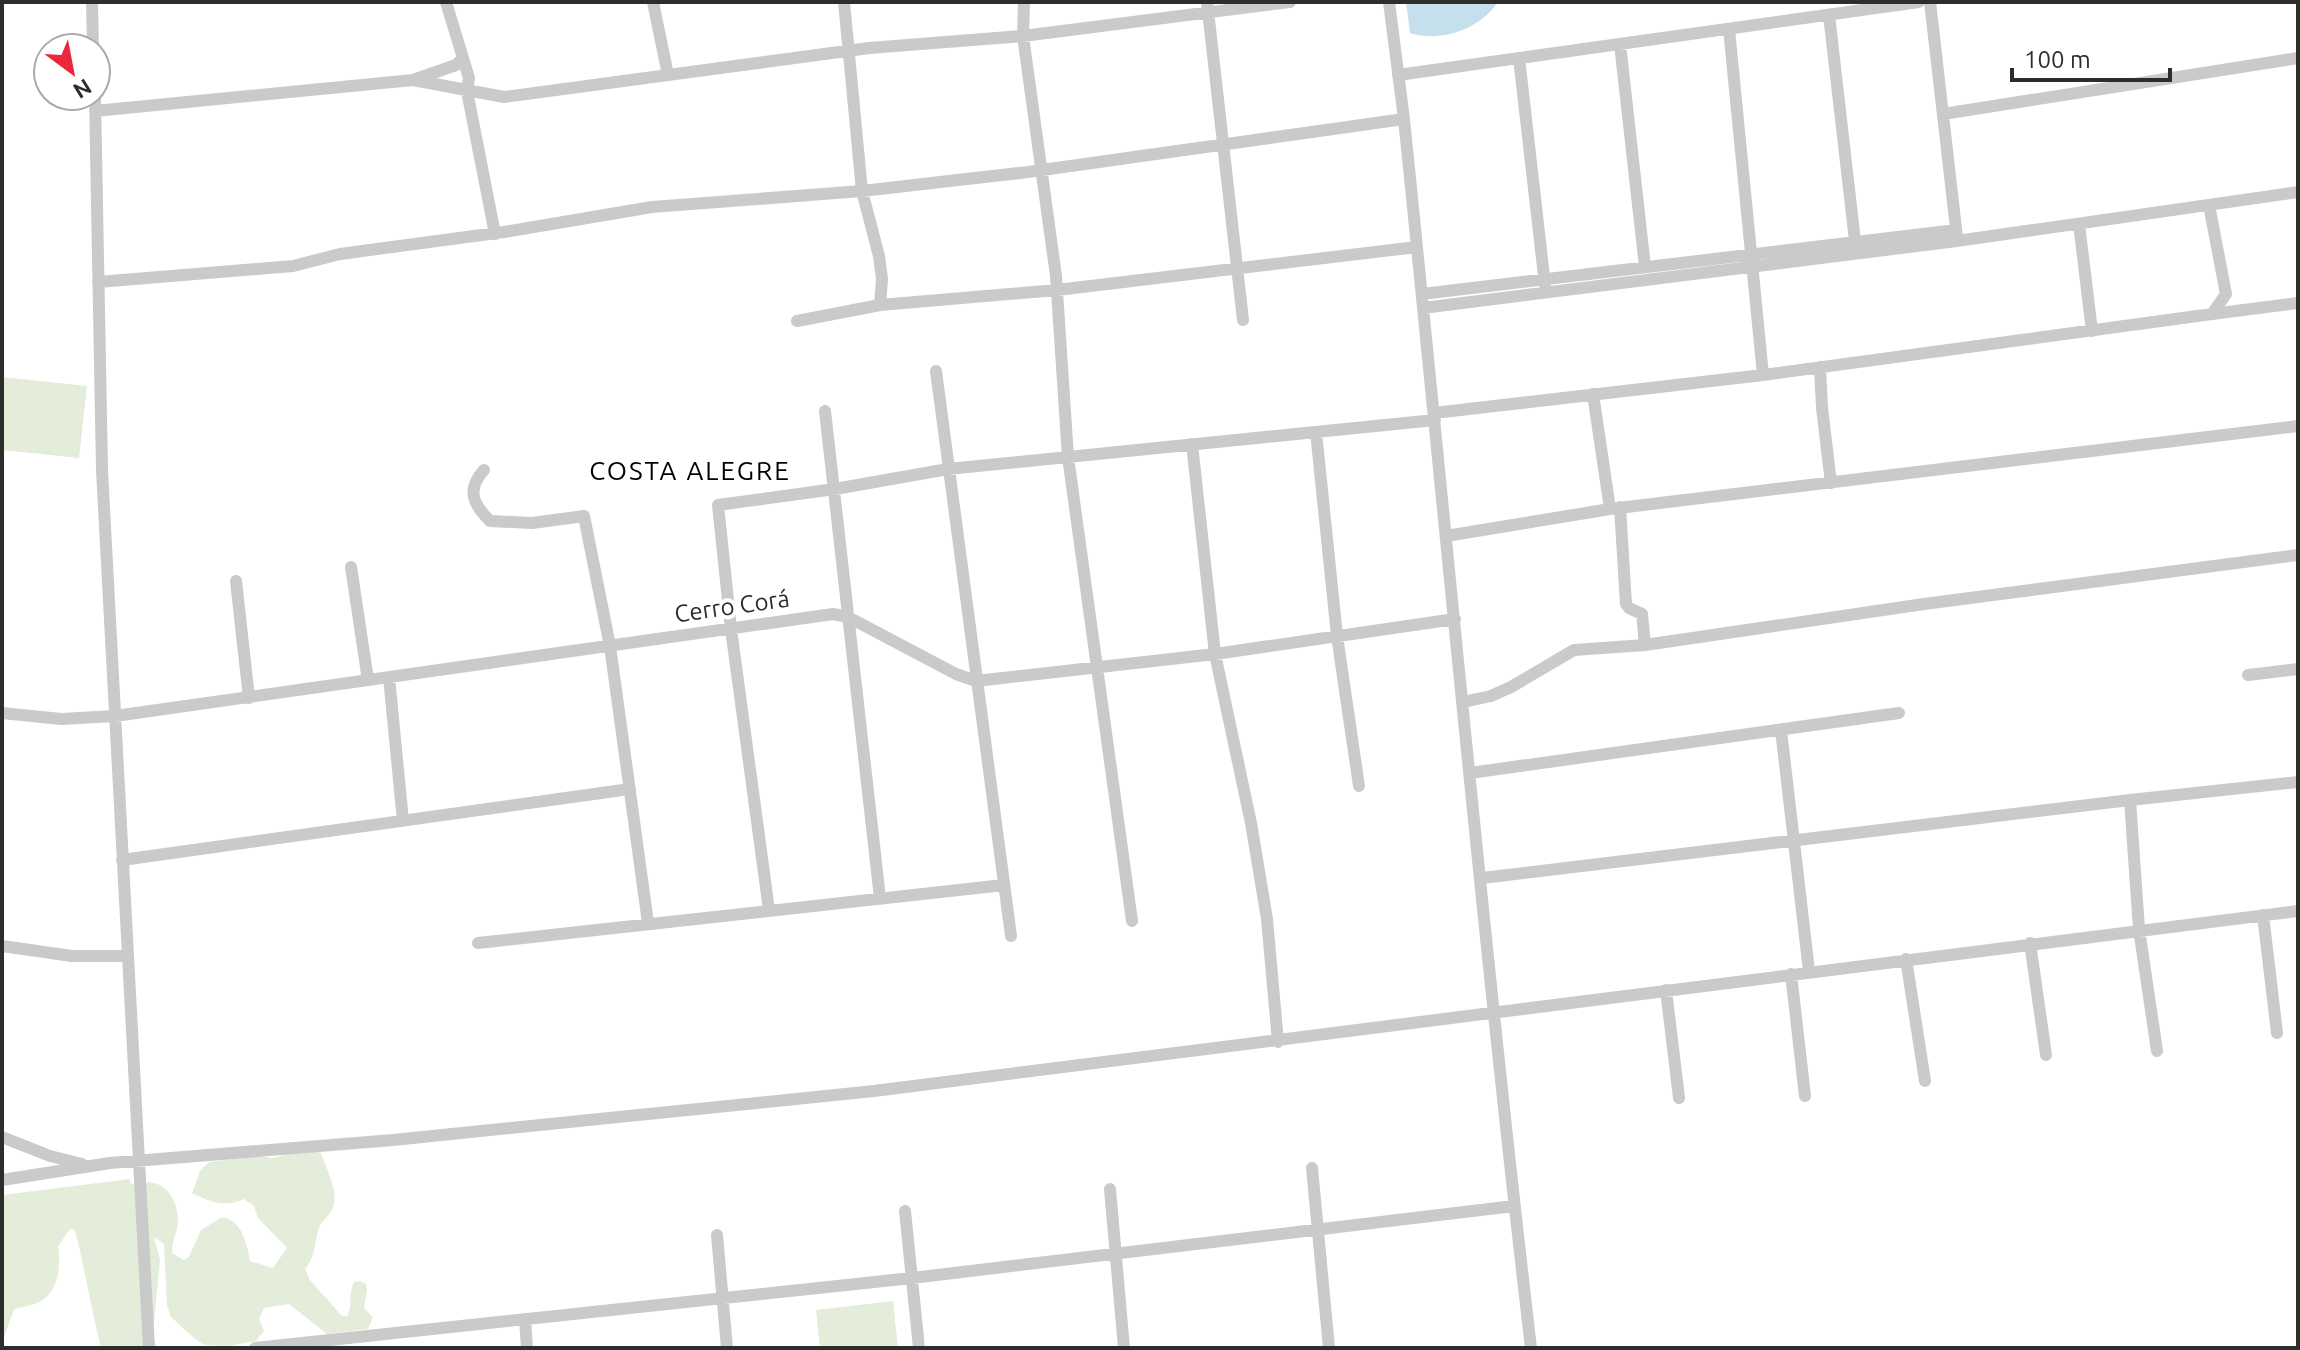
<svg xmlns="http://www.w3.org/2000/svg" width="2300" height="1350" font-family="Ubuntu,sans-serif">
  <style>
    .green { fill: #e4ecda }
    .water { fill: #c5dfed }
    .lines { fill: none; stroke-linecap: round; stroke-linejoin: round }
    .street { stroke: #cacaca; stroke-width: 12 }
    .labels { text-anchor: middle; dominant-baseline: central; stroke-width: 8; stroke-linejoin: round; paint-order: stroke }
    .street-label { font-size: 24px; fill: #2d2d2d; stroke: #fff }
    .neighbourhood-label { font-size: 26px; letter-spacing: 2px; fill: #000; stroke: #fff }
  </style>
  <rect width="100%" height="100%" fill="#fff"/>
  <path class="green" d="M2,377L87,386L79,458L2,450Z
    M309,1149L321,1153C326,1169 339,1191 333,1207C330,1216 322,1220 319,1228C314,1243 316,1256 305,1269L310,1280L341,1315L347,1317C353,1305 348,1294 354,1282L360,1281L366,1284L367,1290L364,1308L373,1317L368,1329L327,1334L289,1304L264,1308L259,1319L264,1331L256,1341L229,1346L204,1345L194,1338L171,1317L167,1305L164,1244L154,1237L160,1260L153,1332L156,1348H101C91,1308 85,1270 75,1230L70,1229L58,1246C61,1264 59,1291 41,1301C34,1305 22,1307 14,1309L2,1343V1195L130,1179L131,1184C139,1183 149,1181 157,1184C173,1190 181,1212 177,1228C175,1238 172,1242 172,1253L184,1260L189,1257L201,1230L222,1217C242,1221 247,1243 250,1261L273,1268L287,1248L258,1218L254,1206L244,1199C224,1208 211,1202 192,1193L200,1171L209,1162L261,1156L273,1158Z
    M893,1301L898,1348H820L816,1310Z"/>
  <path class="water" d="M1406,2H1498C1480,29 1441,43 1410,33Z"/>
  <g class="lines">
    <path class="street" d="M92,2L93,48
      M446,2L469,78L467,91L495,234
      M653,2L668,75
      M844,2L862,191L879,256L882,279L880,305
      M1024,2L1023,36L1056,276L1068,457L1132,921
      M1207,2L1243,320
      M1389,2L1404,119C1446,529 1483,939 1531,1348
      M1930,2L1957,237
      M1829,15L1855,241
      M1729,29L1763,375
      M1620,44L1645,267
      M1519,58L1545,285
      M1398,75L1919,2
      M413,80L456,65L463,58
      M95,96L102,470L149,1348
      M95,111L413,80L504,97L869,48L1023,36L1290,2
      M1943,114L2298,58
      M2079,224L2092,331
      M98,282L293,266L340,254L504,232L652,207L862,191L1028,172L1404,119
      M1422,294L1956,230
      M1423,308L1957,241L2298,192
      M2212,314L2298,303
      M797,321L880,305L1057,290L1417,247
      M1820,367L1822,408L1831,483
      M936,371L1011,936
      M1593,394L1610,509
      M825,411L880,898
      M1434,413L1763,375L2212,314L2226,294L2209,205
      M1316,432L1337,636L1359,786
      M1192,444L1215,654L1251,823L1267,919L1278,1042
      M484,470C466,490 473,504 490,521L532,523L584,516L610,646L648,923
      M1620,507L1626,604L1629,608L1642,614L1645,645
      M1446,536L1610,509L2298,426
      M351,567L368,680
      M236,581L249,698
      M2248,675L2298,669
      M389,677L403,821
      M1463,702L1491,696L1511,687L1574,650L1645,645L1924,604L2298,555
      M2,713L61,719L115,716L833,614L848,617L956,674L976,681L1215,654L1455,619
      M1781,730L1809,971
      M1470,773L1899,713
      M2130,800L2139,929L2157,1051
      M122,860L630,789
      M1482,878L2130,800L2298,782
      M769,910L731,629L718,505L835,489L948,469L1435,420
      M2263,915L2277,1033
      M478,943L1004,885
      M2030,943L2046,1055
      M2,946L72,956H127
      M1906,959L1925,1081
      M1791,974L1805,1096
      M1666,990L1679,1098
      M2,1137L50,1156L82,1164
      M1312,1168L1329,1348
      M2,1180L110,1163L393,1140L874,1091L2298,911
      M1110,1189L1124,1348
      M905,1211L919,1348
      M717,1235L727,1348
      M525,1319L527,1348
      M255,1348L912,1278L1514,1206"/>
  </g>
  <g class="labels">
    <g class="street-label">
      <text transform="translate(732 606) rotate(-8)">Cerro Corá</text>
    </g>
    <g class="neighbourhood-label">
      <text x="690" y="470">COSTA ALEGRE</text>
    </g>
  </g>
  <rect width="2300" height="1350" fill="none" stroke="#2d2d2d" stroke-width="8"/>
  <g transform="translate(72 72) rotate(148)"><circle r="38" fill="#ffffff" stroke="#ababab" stroke-width="2"/>
  <path d="M0-6L14 30L0 20L-14 30Z" fill="#ee263d"/>
  <text y="-12" font-size="22" font-weight="bold" text-anchor="middle" fill="#2d2d2d">N</text>
  </g>
  <path d="M2012 68v12h158v-12" fill="none" stroke="#2d2d2d" stroke-width="4"/>
  <text x="2024" y="68" font-size="24" fill="#2d2d2d" stroke="#ffffff" stroke-width="6" paint-order="stroke">100 m</text>
</svg>
